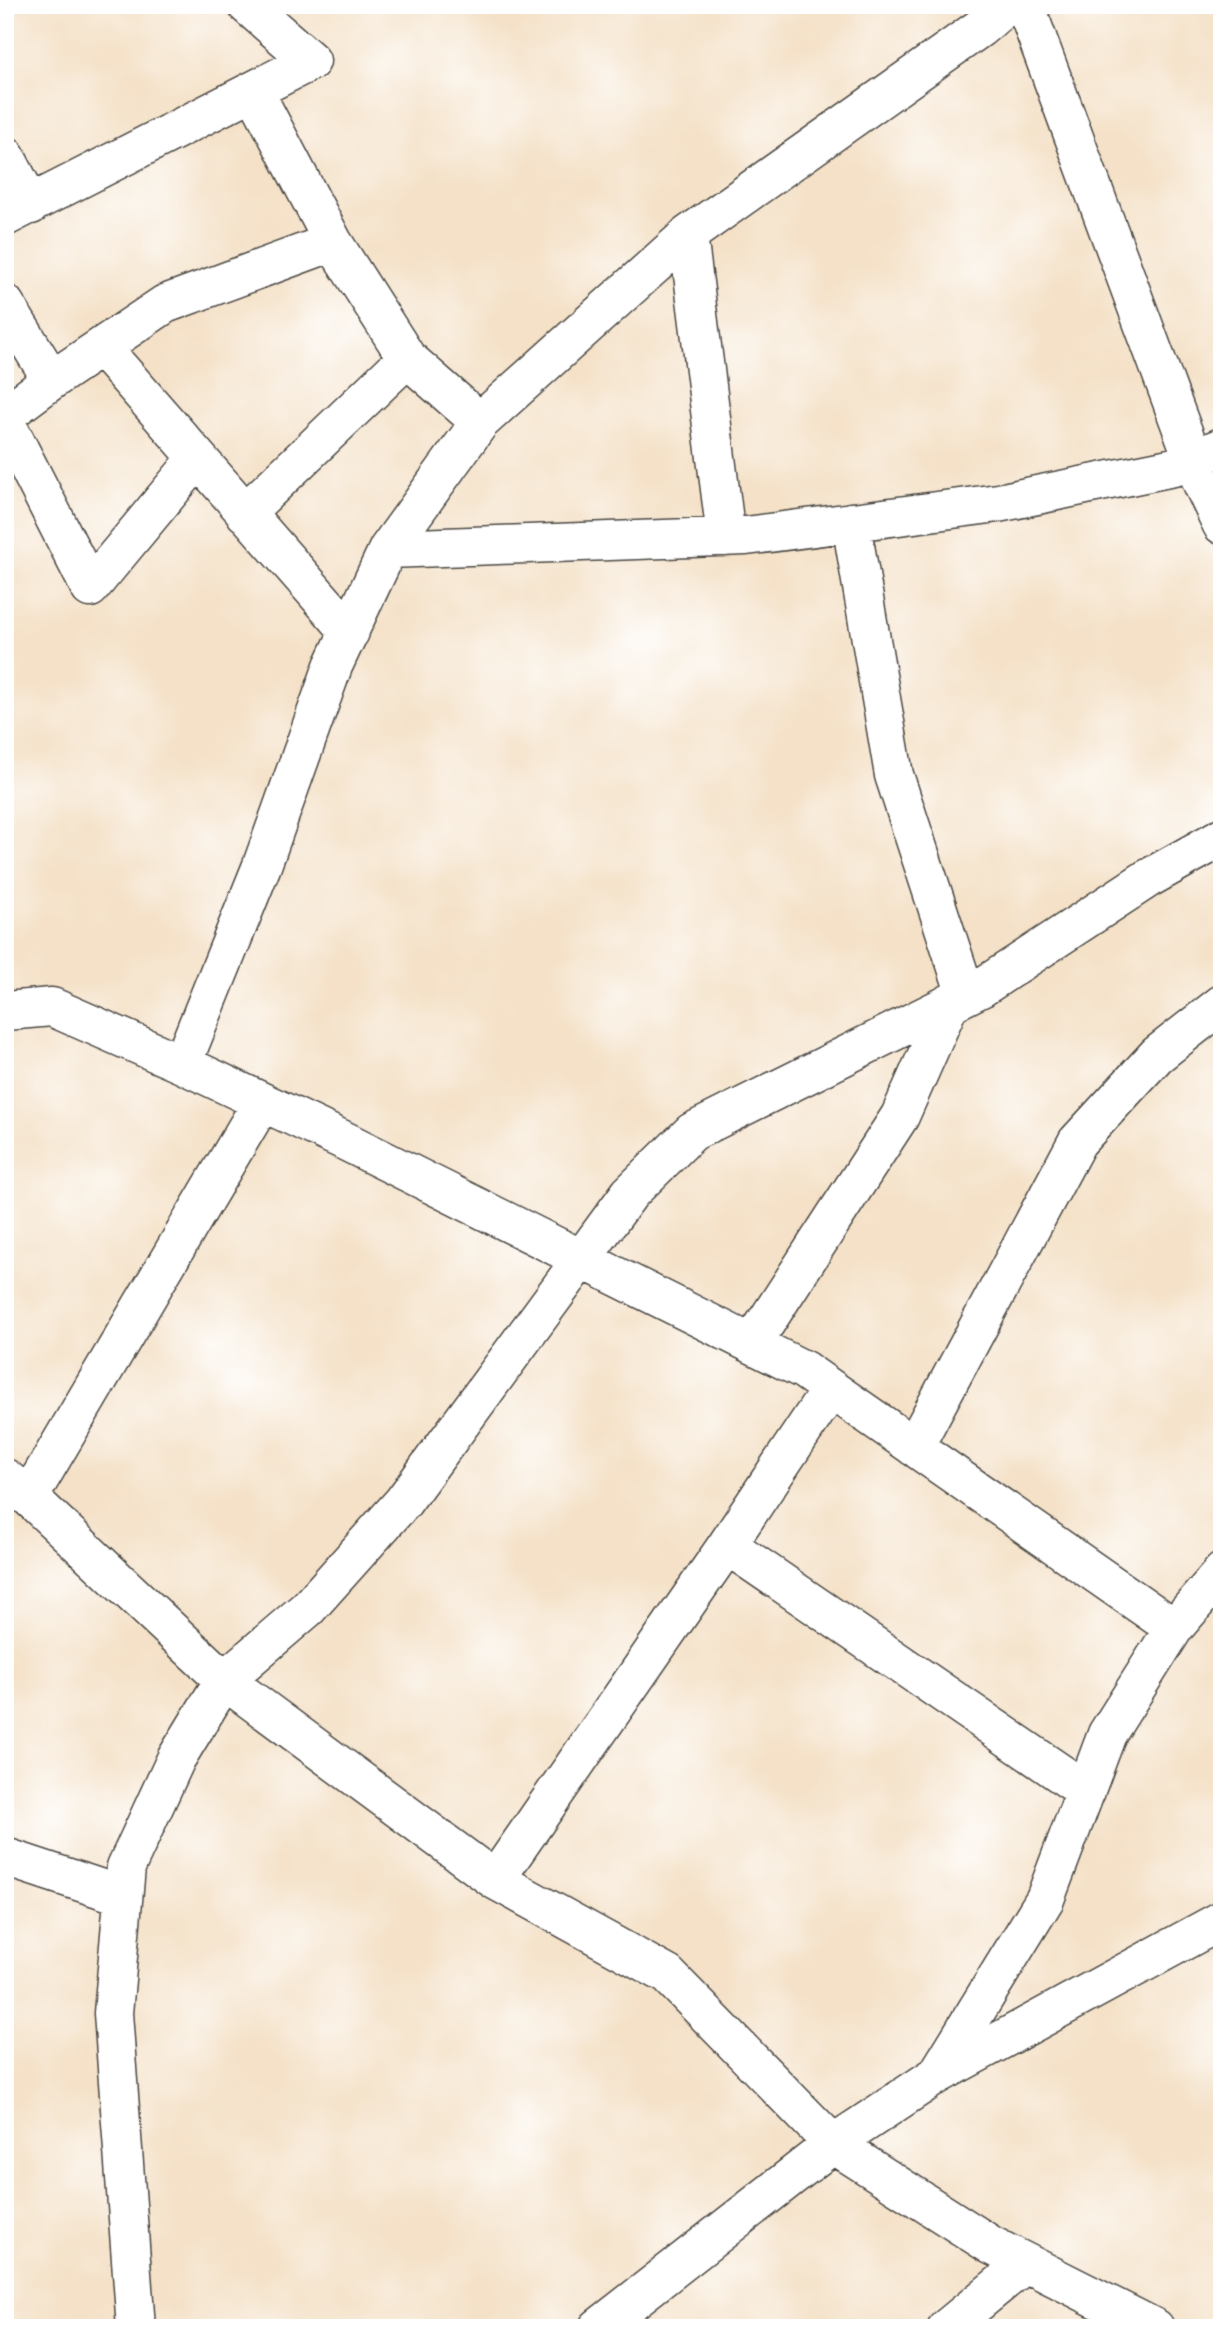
<svg xmlns="http://www.w3.org/2000/svg" width="1227" height="2333" font-family="'Architects Daughter',sans-serif">
  <style>
    .lines { fill: none; stroke-linecap: round; stroke-linejoin: round }
    .minor-casing { stroke: #494642; stroke-width: 41 }
    .minor { stroke: #fff; stroke-width: 38 }
  </style>
  <rect width="100%" height="100%" fill="#fff"/>
  <filter id="ink" filterUnits="userSpaceOnUse"><feTurbulence type="fractalNoise" baseFrequency=".0143" numOctaves="2"/><feDisplacementMap in="SourceGraphic" scale="14" xChannelSelector="R" yChannelSelector="G"/><feConvolveMatrix kernelMatrix="1 2 1 2 8 2 1 2 1" color-interpolation-filters="sRGB"/></filter>
  <filter id="wash" filterUnits="userSpaceOnUse"><feTurbulence type="fractalNoise" baseFrequency=".00686" numOctaves="4" result="noise"/><feDisplacementMap in="SourceGraphic" scale="28" xChannelSelector="R" yChannelSelector="G"/><feGaussianBlur stdDeviation="1.57" result="paint"/><feColorMatrix in="noise" values="0 0 0 0 0 0 0 0 0 0 0 0 0 0 0 0 0 1.4 0 .05"/><feComposite in="paint" operator="in"/></filter>
  <g filter="url(#wash)">
    <rect width="100%" height="100%" fill="#f4e1c7"/>
  </g>
  <g filter="url(#ink)">
    <g class="lines">
      <g class="minor-casing">
        <path id="minor" d="M1025,5L1202,483L1222,525
          M5,155L31,205
          M5,217L311,61L247,5
          M688,235L726,537
          M333,242L407,358L480,422L688,235L980,28L1007,5
          M5,304L52,380L165,304L333,242L254,91
          M101,347L350,632
          M5,415L52,380
          M5,421L90,588L197,459
          M480,422L388,549L333,666L261,868L182,1064L341,1139L804,1370L1174,1628L1107,1734L1045,1899L937,2075
          M245,513L407,358
          M851,522L894,775L966,995
          M388,549L746,536L998,503L1174,467L1222,447
          M5,1011L52,1007L182,1064
          M752,1344L900,1116L950,1003
          M914,1447L1077,1142L1157,1055L1222,1004
          M5,1478L29,1497L224,1680L495,1880L668,1975L833,2144L991,2245L1155,2328
          M29,1497L262,1102
          M727,1545L1086,1791
          M1174,1628L1222,1572
          M5,1857L123,1896
          M495,1880L727,1545L831,1389
          M136,2328L113,2013L126,1867L176,1759L224,1680L308,1608L403,1502L630,1193L692,1132L981,988L1147,879L1222,837
          M598,2328L833,2144L937,2075L1222,1920
          M947,2328L1026,2263"/>
      </g>
      <use href="#minor" class="minor"/>
    </g>
  </g>
  <rect width="1227" height="2333" fill="none" stroke="#fff" stroke-width="28"/>
</svg>
